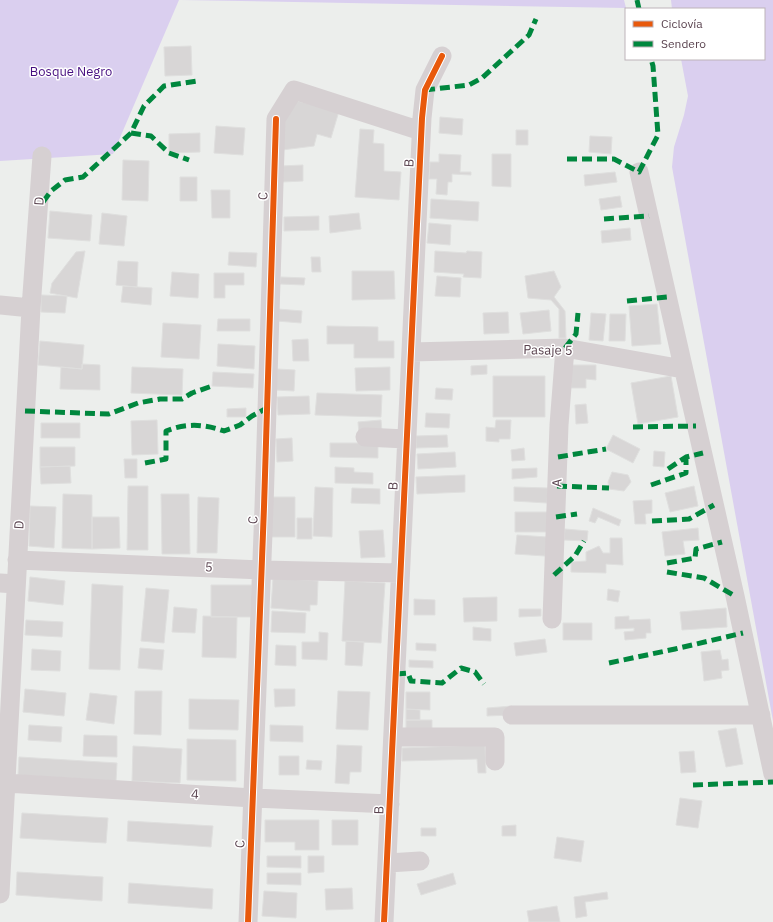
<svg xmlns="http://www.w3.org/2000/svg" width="773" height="922" font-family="'IBM Plex Sans',sans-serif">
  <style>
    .green { fill: #dacfef }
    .building { fill: #d8d6d6; stroke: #dfdfde }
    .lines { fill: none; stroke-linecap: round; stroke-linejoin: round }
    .minor { stroke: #d6d0d2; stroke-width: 19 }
    .quiet { stroke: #00873e; stroke-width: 5; stroke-dasharray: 10 5; stroke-linecap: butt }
    .cycleway-casing { stroke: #fff; stroke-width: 8 }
    .cycleway { stroke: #e8590c; stroke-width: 6 }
    .labels { text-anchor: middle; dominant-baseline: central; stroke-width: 3; stroke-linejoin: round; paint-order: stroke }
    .park-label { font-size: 13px; fill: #470f80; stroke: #fff }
    .street-label { font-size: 13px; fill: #5a434f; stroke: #fff }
  </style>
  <rect width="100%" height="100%" fill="#eceeec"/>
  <path class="green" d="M0,0H179L113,154L0,161Z
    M181,0H624L626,8Z
    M671,0H773V721L672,167L674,147L684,115L688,96L681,59H764V9H672Z"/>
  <path class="building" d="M191,46L192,75L165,76L164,47Z
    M293,100L339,111L331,138L317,134L314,146L282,150L279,123Z
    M440,117L463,119L462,135L439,133Z
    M216,126L245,128L243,155L214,153Z
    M360,129L374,130L373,143L384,144V171L401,172L399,200L355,197Z
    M516,130H528V145H516Z
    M200,133V152L169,153V134Z
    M590,136L612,137L611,154L589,152Z
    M439,154L461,155L460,172H471V175L452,174V182H448L447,195L436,194L437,179H429L430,162H439Z
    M492,154H511V187L492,186Z
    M123,160L149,161L148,201L122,200Z
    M303,165V181L282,182L281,166Z
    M615,172L617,182L585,186L584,175Z
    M180,177H197V201H180Z
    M211,190H230V218H212Z
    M620,196L622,207L601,210L599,199Z
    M431,199L479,202L478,221L430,218Z
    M50,211L92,215L90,241L48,238Z
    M102,213L127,216L124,246L99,244Z
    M359,213L361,229L330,233L329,216Z
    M319,216V230L284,231V217Z
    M429,223L451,225L450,245L427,243Z
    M630,228L631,240L602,243L601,231Z
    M85,251L77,298L50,293L52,283L76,252Z
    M435,251L466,253L467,251L482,252L481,278L463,277L464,274L434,272Z
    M229,252L257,253L256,267L228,265Z
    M311,257H320L321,272H312Z
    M118,261L138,262L137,287L116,285Z
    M352,271H394L395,299L352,300Z
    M554,271L561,287L554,297L565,311L566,338H559V309L551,300L528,298L525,276Z
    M172,272L199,274L198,298L170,296Z
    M214,273H244V285H225V298H214Z
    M437,276L461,278L460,297L435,296Z
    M281,277L305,278L304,285L280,284Z
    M123,286L152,288L151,305L121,302Z
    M41,295L67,296L65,313L41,312Z
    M657,304L661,344L632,346L629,306Z
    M278,309L302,311L301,323L277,321Z
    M549,310L551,331L523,334L520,313Z
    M508,312L509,333L484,334L483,313Z
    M591,313L606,314L603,341L589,340Z
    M610,314H626L625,341H609Z
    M218,319H250V331H217Z
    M163,323L201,325L199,359L161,357Z
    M327,326L378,327V341H394V358H354V344H327Z
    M308,339L309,361H293L292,340Z
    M40,341L84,345L82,369L38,365Z
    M218,344L255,346L254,369L217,366Z
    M82,364L100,365V390L60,389L61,367L82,369Z
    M487,365V374L471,375V366Z
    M571,365H596V380L586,379V388H571Z
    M132,367L183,369L182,395L131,393Z
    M390,367V390L356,391L355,368Z
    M277,369L295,370L294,391L276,390Z
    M213,372L254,374L253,388L212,386Z
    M493,376H545V417H493Z
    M671,376L678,417L638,424L631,383Z
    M436,388L453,389L452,400L435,399Z
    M317,393L382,395L381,417L315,415Z
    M309,396L310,414L278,415L277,397Z
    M586,404L588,423L576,424L575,405Z
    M246,408V417H227V409Z
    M426,413L450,414L449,428L425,427Z
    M157,420L158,454L132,455L131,421Z
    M381,420L382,432L359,434L358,422Z
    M496,420H511L510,439H499V442L486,441V427L495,428Z
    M41,423H80V438H41Z
    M447,435L448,447L416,448V436Z
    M613,435L640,449L633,463L606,449Z
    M292,438L293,461L277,462L276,439Z
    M330,443H378V458L330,457Z
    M40,447H75V466L40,467Z
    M524,448L525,460L512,461L511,450Z
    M654,451L665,452L664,467L653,466Z
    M455,452L456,467L418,469L417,454Z
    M124,459H137V478H125Z
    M70,466L71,483L41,484L40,467Z
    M335,467L354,468V472L373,473V484L335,483Z
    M537,468V477L512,479V469Z
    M612,472L628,475L631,482L624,491L609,489L608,482Z
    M465,475V492L417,494L416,477Z
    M128,486H148V550H127Z
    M694,486L698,506L670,512L665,493Z
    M315,487L333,488L332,537L313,536Z
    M514,487L548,488L547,503L514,501Z
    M352,488L380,489V504L351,503Z
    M63,494L92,495V549L62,548Z
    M161,494H189L190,554H162Z
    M198,497L219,498L217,553H197Z
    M271,497H295V537H271Z
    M652,500V513L645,514L646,524H635L633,501Z
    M30,506L56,507L54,548L29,546Z
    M593,508L621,520L619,526L598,517L595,523L589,521Z
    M515,512H548V532H515Z
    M92,517H119L120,548L92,549Z
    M297,518H312V539H297Z
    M698,528L699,540L683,541L685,554L665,556L662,532Z
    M565,529L588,531L587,541L564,540Z
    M383,530L385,557L361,558L359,531Z
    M517,535L547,537L545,556L515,554Z
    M610,538H622L623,565L606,564V573L571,572V562L586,561V552L599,546L603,553H610Z
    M30,577L65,581L63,605L28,601Z
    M273,578L318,581L317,605H310V611L271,608Z
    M345,581L385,583L381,643L342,641Z
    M92,584L123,586L120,670L89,669Z
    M211,585H252L251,617H211Z
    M146,588L169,590L164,643L141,641Z
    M608,589L620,591L618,602L607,600Z
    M497,597V621L464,622L463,598Z
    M414,599L435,600V615H414Z
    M174,607L197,609L195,633L172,632Z
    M726,608L727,627L682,630L680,612Z
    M519,609H541V616L519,617Z
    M272,611L306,613L305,633L271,632Z
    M203,616L237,617L236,658L202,657Z
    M629,616V620L650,619L651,633H646V638L625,640L624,632L634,631V628L615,629V617Z
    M26,620L63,622L62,637L25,635Z
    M563,623H592V640H563Z
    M473,627L491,629V641L473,640Z
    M319,632L328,633L327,660L302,659V642H319Z
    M545,639L547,652L516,656L514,643Z
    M346,641L364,642L362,666L345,665Z
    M416,643L436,644V651L416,650Z
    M276,645L296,646V666L275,665Z
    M140,648L164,650L162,670L138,668Z
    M32,649L61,651L60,671L31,670Z
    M720,650L722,660L728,659L729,670L721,671L722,678L704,681L701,652Z
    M409,660L433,661V668L409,667Z
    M25,689L66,693L64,716L23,712Z
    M274,689H295V706L275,707Z
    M135,691H162L161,735L134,734Z
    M338,691L370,692L368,730L336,729Z
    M406,692H430V710L406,709Z
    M90,693L117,696L114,724L86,720Z
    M189,699L239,700L238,730L189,729Z
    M512,706V715L487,716V708Z
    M406,709L420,710V720H406Z
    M406,720H432V731H406Z
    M29,725L62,727L61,742L28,740Z
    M270,725L303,726V742L270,741Z
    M736,728L743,764L726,767L718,731Z
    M84,735L117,736V757L83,756Z
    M187,739L236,740V781L187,780Z
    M337,745L362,746L361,772H350L349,784L335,783Z
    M485,745L486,773H478L477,759L402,761V748Z
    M133,746L182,749L180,783L132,781Z
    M694,751L696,772L681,773L679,752Z
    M279,756H299V775H279Z
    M19,757L117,763L116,781L18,775Z
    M307,760L322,761L321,770L306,769Z
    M680,798L702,801L698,828L676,825Z
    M22,813L108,818L106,843L20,838Z
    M265,820H319V850H295V842H265Z
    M332,820H358V845H332Z
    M128,821L213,826L211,847L127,841Z
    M516,825V836H502V826Z
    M421,828H436V836H421Z
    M557,837L584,841L581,862L554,858Z
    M267,856H301V868L267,867Z
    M308,856H324V872L308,873Z
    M17,872L103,877L102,901L16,895Z
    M267,873H301V885L267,884Z
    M453,873L456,884L421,895L417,884Z
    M129,883L213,889L212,909L128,903Z
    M352,888L353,909L326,910L325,889Z
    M264,891L297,893L296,918L262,916Z
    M607,892L608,899L585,902L587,916L576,918L574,897Z
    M557,906L560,922H529L527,911Z"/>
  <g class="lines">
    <path class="minor" d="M639,172L735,596L773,774
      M0,305L31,308
      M411,352L565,348L683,369
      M365,437L406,439
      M17,560L262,570L400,573
      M0,583L16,584
      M552,619L559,425L565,348
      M512,715H761
      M393,737H495V761
      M0,781L6,783L253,798L390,804
      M388,863L420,861
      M0,894L31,308L42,156
      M248,922L264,507L276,119L294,90L421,131
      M384,922L422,118L425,90L442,56"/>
    <path class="quiet" d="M637,0L639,9
      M425,90L469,85L482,78L529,35L536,19
      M131,133L151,136L169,153L189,160
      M567,159H614L639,172L658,135L653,66L651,59
      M43,202L51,191L65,180L83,177L131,133L144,106L164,86L197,81
      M604,219L649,216
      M627,301L667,297
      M565,348L576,334L578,313
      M25,411L109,414L138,403L160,399H182L192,393L212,386
      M633,427L696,426
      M558,457L606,449
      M145,463L166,459V431C186,423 204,424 224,431L240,425L252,416L267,408
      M668,469L686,457L703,453
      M651,485L686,473V457
      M557,486L609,488
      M556,517L577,514
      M652,521L689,519L714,505
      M667,563L695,558L696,549L722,542
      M667,572L704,578L735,596
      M554,575L575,556L584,541
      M609,663L675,649L743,633
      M396,674L408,673L411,681L442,683L461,668L475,672L484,684
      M693,785L773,782"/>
    <g class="cycleway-casing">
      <path id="cycleway" d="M248,922L264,507L276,119
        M384,922L422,118L425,90L442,56"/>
    </g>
    <use href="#cycleway" class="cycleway"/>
  </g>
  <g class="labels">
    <g class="park-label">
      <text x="71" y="71">Bosque Negro</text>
    </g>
    <g class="street-label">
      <text transform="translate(409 163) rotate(-87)">B</text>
      <text transform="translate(263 196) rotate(-88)">C</text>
      <text transform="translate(39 201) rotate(-86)">D</text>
      <text transform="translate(548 350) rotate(1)">Pasaje 5</text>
      <text transform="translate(557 483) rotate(-88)">A</text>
      <text transform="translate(393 486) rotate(-87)">B</text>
      <text transform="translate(253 520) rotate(-88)">C</text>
      <text transform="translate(19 525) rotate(-87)">D</text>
      <text transform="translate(209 567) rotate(3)">5</text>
      <text transform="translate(195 794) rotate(4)">4</text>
      <text transform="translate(379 810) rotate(-88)">B</text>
      <text transform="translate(240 844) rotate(-88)">C</text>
    </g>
  </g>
  <rect x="625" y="8" width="140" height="52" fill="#ffffff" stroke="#bdb4b9"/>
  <rect x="633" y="21" width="20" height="6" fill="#e8590c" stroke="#bdb4b9"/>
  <text x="661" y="28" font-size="12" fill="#5a434f">Ciclovía</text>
  <rect x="633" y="41" width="20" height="6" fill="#00873e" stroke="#bdb4b9"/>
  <text x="661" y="48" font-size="12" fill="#5a434f">Sendero</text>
</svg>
